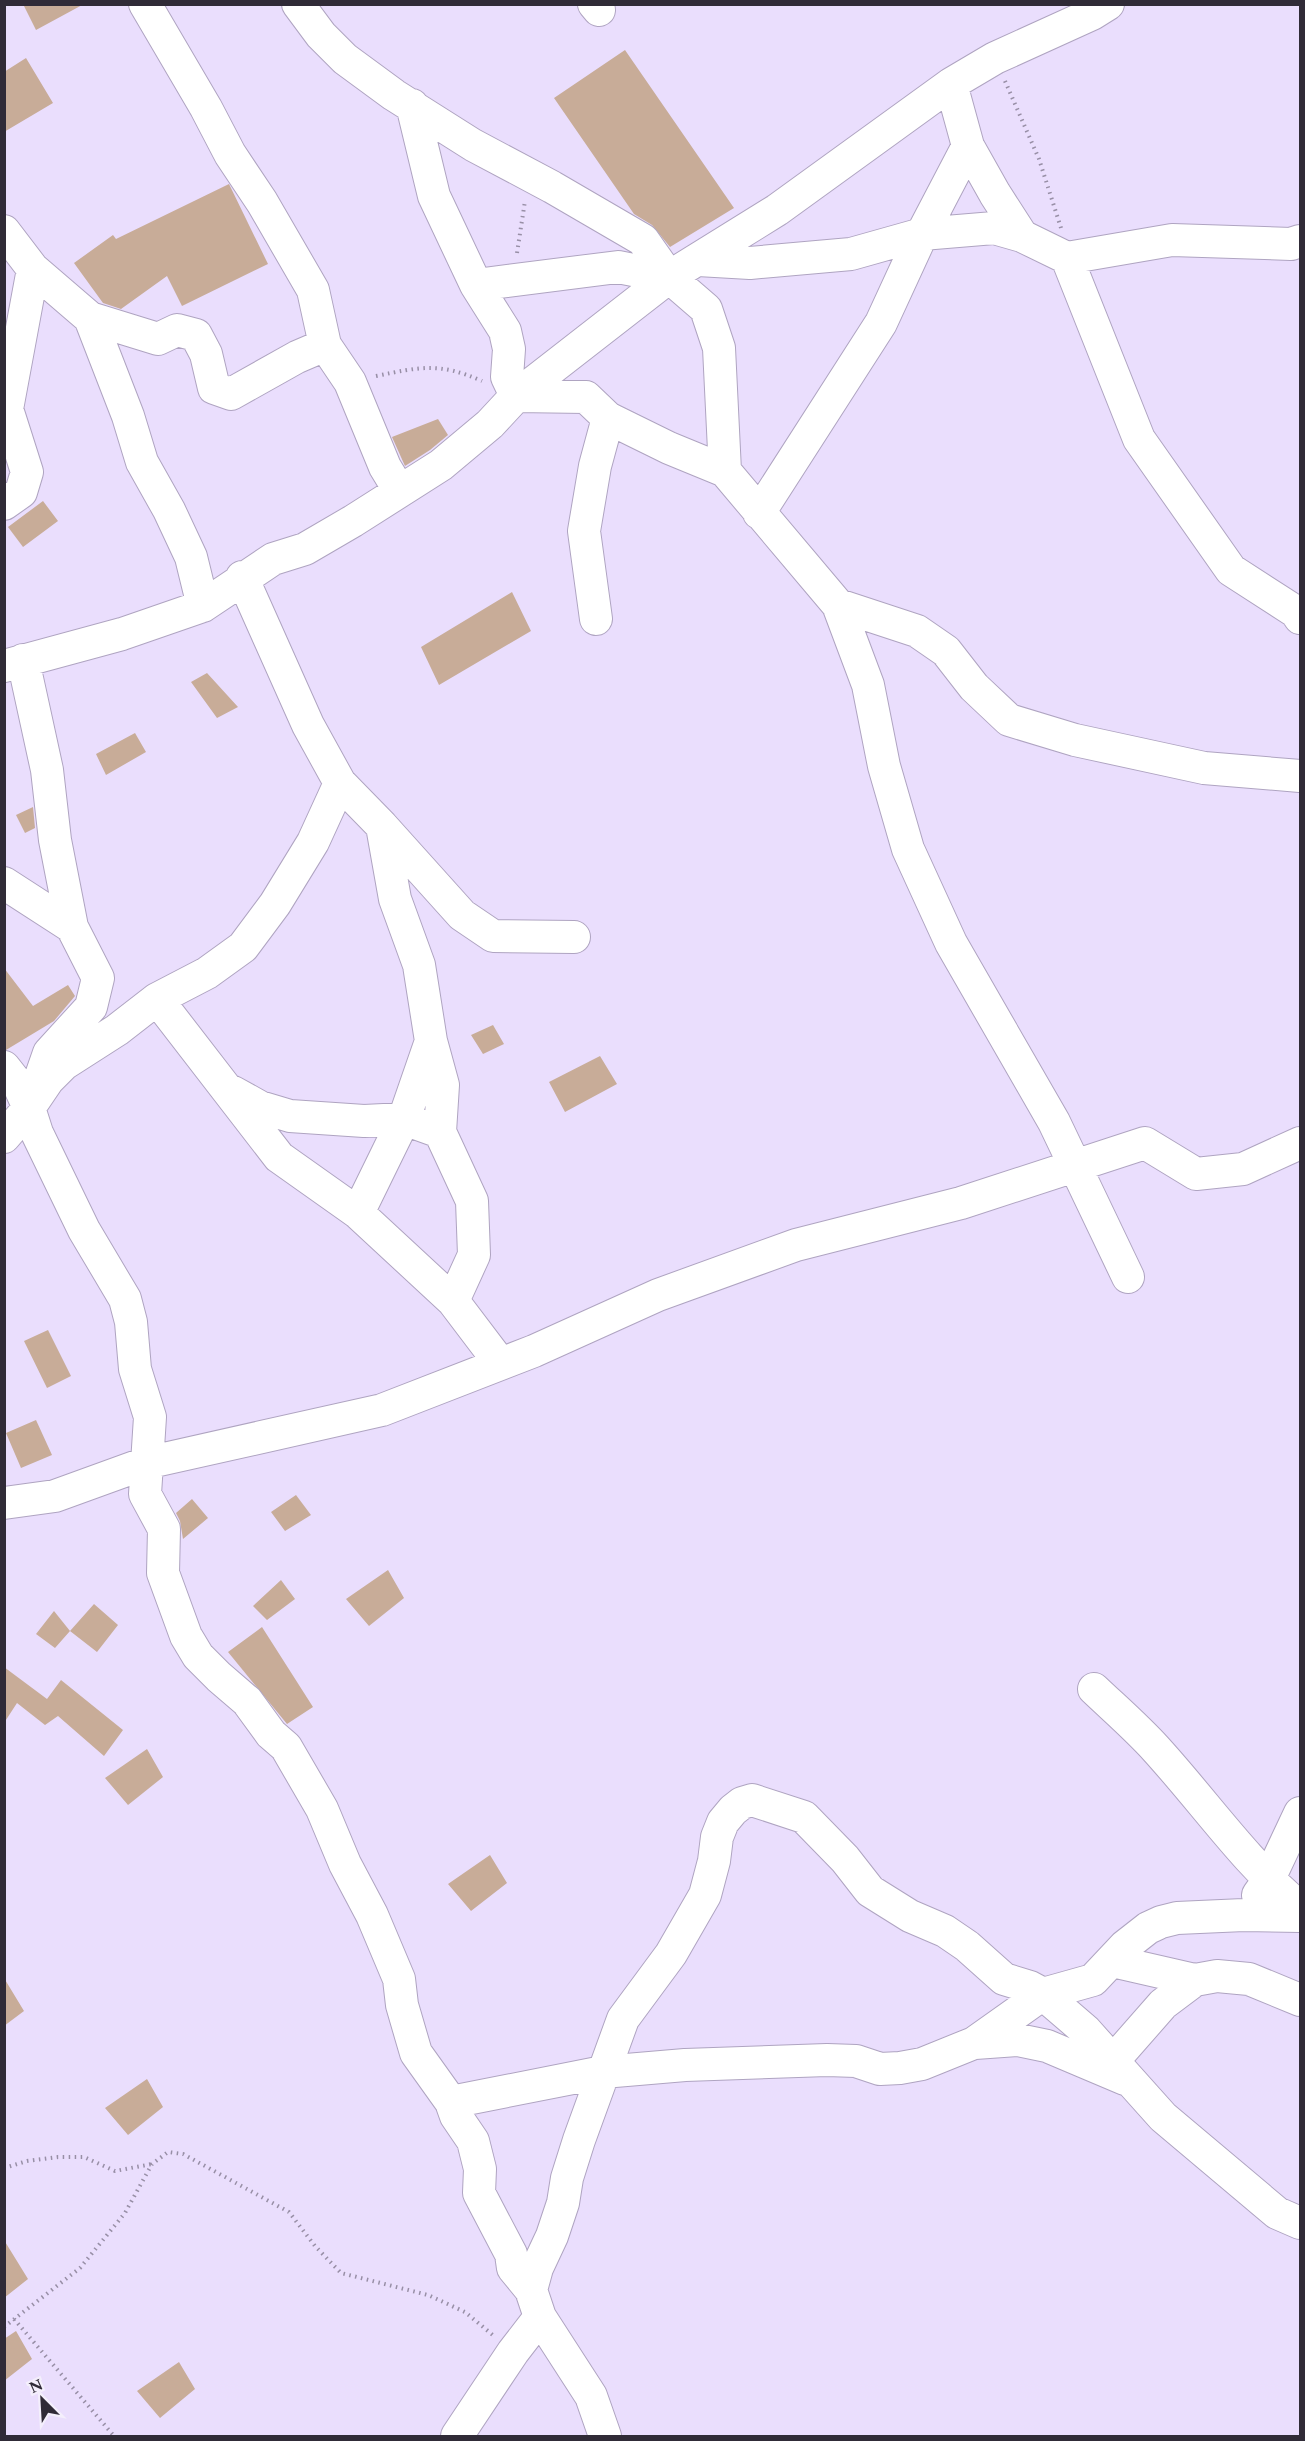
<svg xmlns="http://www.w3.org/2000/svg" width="1305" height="2441" font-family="Spectral,serif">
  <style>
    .building { fill: #c8ac98 }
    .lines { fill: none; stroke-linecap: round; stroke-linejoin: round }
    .minor-casing { stroke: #afa4c1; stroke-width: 34 }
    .path { stroke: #988fa6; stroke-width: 4; stroke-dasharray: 1.5 4.5; stroke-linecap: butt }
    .minor { stroke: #fff; stroke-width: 32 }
  </style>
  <rect width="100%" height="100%" fill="#eadefd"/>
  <path class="building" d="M23,4H84L36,30Z
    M625,50L734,208L670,247L652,225L634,214L554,98Z
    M26,58L53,103L4,132V72Z
    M229,184L268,264L182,306L167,276L121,309L103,303L74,263L113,235L116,239Z
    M438,419L448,435L430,450L405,466L392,437Z
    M43,501L58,521L23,547L8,527Z
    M512,592L531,631L439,685L421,647Z
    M207,673L238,707L217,718L191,682Z
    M135,733L146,752L106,775L96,754Z
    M33,807L35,828L25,833L16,815Z
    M4,968L33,1006L68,985L75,996L54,1021L6,1050Z
    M493,1025L504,1044L483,1054L471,1035Z
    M600,1056L617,1084L565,1112L549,1082Z
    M48,1330L71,1376L47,1388L24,1341Z
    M36,1420L52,1455L21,1468L6,1433Z
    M296,1495L311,1515L285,1531L271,1512Z
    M192,1499L208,1518L183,1539L180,1521L176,1513Z
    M388,1570L404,1598L369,1626L346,1599Z
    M281,1580L295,1599L267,1620L253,1606Z
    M94,1604L118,1625L97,1652L70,1631Z
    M54,1611L70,1631L55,1648L36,1634Z
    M262,1627L313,1707L287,1724L228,1652Z
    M4,1667L47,1699L61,1680L123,1730L104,1756L58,1716L45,1725L17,1703L4,1723Z
    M147,1749L163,1777L128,1805L105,1778Z
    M490,1855L507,1883L471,1911L448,1884Z
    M4,1978L24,2011L4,2026Z
    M147,2079L163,2107L128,2135L105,2108Z
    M4,2240L28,2279L4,2298Z
    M16,2331L32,2359L4,2381V2339Z
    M179,2362L195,2389L160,2418L137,2391Z"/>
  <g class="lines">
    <g class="minor-casing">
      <path id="minor" d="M145,4L206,108L230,154L262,202L313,290L325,345L350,382L385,467L399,490
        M298,4L321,35L345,59L394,95L473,145L552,187L643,240L669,277L706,309L719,348L725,471
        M594,4L599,10
        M412,105L434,196L476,285L618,267L669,277
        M968,146L995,194L1022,236
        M4,231L33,269L90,318L158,339L177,330L196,335L206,354L214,388L231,394L297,357L325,345
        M1067,258L1139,439L1231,570L1296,612L1300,618
        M698,260L750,263L851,254L922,234L994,228L1022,236L1067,258L1172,240L1291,244L1300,241
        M476,285L505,331L509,349L507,377L516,396L586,397L608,418L669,448L725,471L838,605L868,685L884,766L908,849L951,943L1054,1122L1128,1277
        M90,318L128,416L142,462L169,510L191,557L203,606
        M4,504L21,492L27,472L7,409L33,269
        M759,513L881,323L922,234L968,146L951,84
        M242,577L308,725L340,783L382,826L462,915L493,936L574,937
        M838,605L917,631L946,651L974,687L1009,720L1075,740L1204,768L1300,776
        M596,619L584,531L595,466L608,418
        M23,660L47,770L55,840L72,927L98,978L91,1007L49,1053L41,1076
        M4,666L122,634L203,606L273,559L305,549L353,521L441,465L490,424L516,396L669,277L777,210L951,84L995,58L1092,14L1108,4
        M382,826L395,899L419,965L431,1041L443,1085L440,1132L472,1201L474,1255L453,1301
        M4,883L72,927
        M157,999L279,1157L358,1213L453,1301L500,1363
        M4,1067L19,1086L29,1108L37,1133L84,1230L125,1299L131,1322L135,1369L150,1417L145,1494L164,1529L163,1573L186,1636L198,1656L219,1677L247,1701L271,1734L286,1747L322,1809L345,1864L372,1915L399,1979L402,2005L416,2053L451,2102L456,2116L473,2141L480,2169L479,2193L511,2254L513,2268L531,2290L540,2317L591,2396L605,2436
        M233,1092L260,1107L290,1116L364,1121L404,1119L440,1132
        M4,1137L29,1108L48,1080L64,1064L117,1030L157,999L207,973L243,947L275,904L313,842L340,783
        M358,1213L404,1119L431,1041
        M4,1503L55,1496L146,1463L382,1410L534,1351L658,1295L796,1245L961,1203L1145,1143L1196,1174L1243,1169L1300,1143
        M1094,1689C1115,1709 1137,1728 1156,1749C1206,1804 1243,1859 1300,1908
        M1258,1895L1268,1881L1300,1813
        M1112,1961L1195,1980L1217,1976L1249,1979L1300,2000
        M975,2043L1018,2040L1047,2046L1125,2079
        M1113,2061L1163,2004L1195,1980
        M451,2102L603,2072L685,2065L827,2060L856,2061L880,2069L900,2068L922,2064L974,2043L1043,1994L1093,1980L1125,1946L1148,1928L1161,1922L1177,1918L1244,1915L1300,1916
        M531,2290L537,2268L552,2236L563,2203L567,2178L579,2140L623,2019L671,1954L705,1895L714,1861L717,1837L723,1822L733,1810L742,1803L752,1800L804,1817L845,1859L870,1891L910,1916L945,1931L967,1946L1004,1979L1030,1987L1043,1994L1086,2031L1163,2117L1277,2213L1300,2223
        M457,2436L513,2352L540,2317"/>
    </g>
    <path class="path" d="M1005,81L1039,159L1061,228
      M517,253L525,201
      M376,376C421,367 439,362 482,381
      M4,2168L27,2161L58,2157H84L115,2171L152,2164
      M14,2319L114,2436
      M4,2327L80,2268L125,2213L152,2164L168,2152L183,2154L289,2212L315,2246L341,2273L428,2295L465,2312L494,2336"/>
    <use href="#minor" class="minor"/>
  </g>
  <rect width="1305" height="2441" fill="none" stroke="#302b37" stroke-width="12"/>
  <g transform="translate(42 2399) rotate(336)" stroke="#f4effc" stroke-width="4.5" paint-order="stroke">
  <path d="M0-4.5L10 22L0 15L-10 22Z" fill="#302b37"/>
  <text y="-9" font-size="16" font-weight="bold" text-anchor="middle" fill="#302b37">N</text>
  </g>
</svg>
